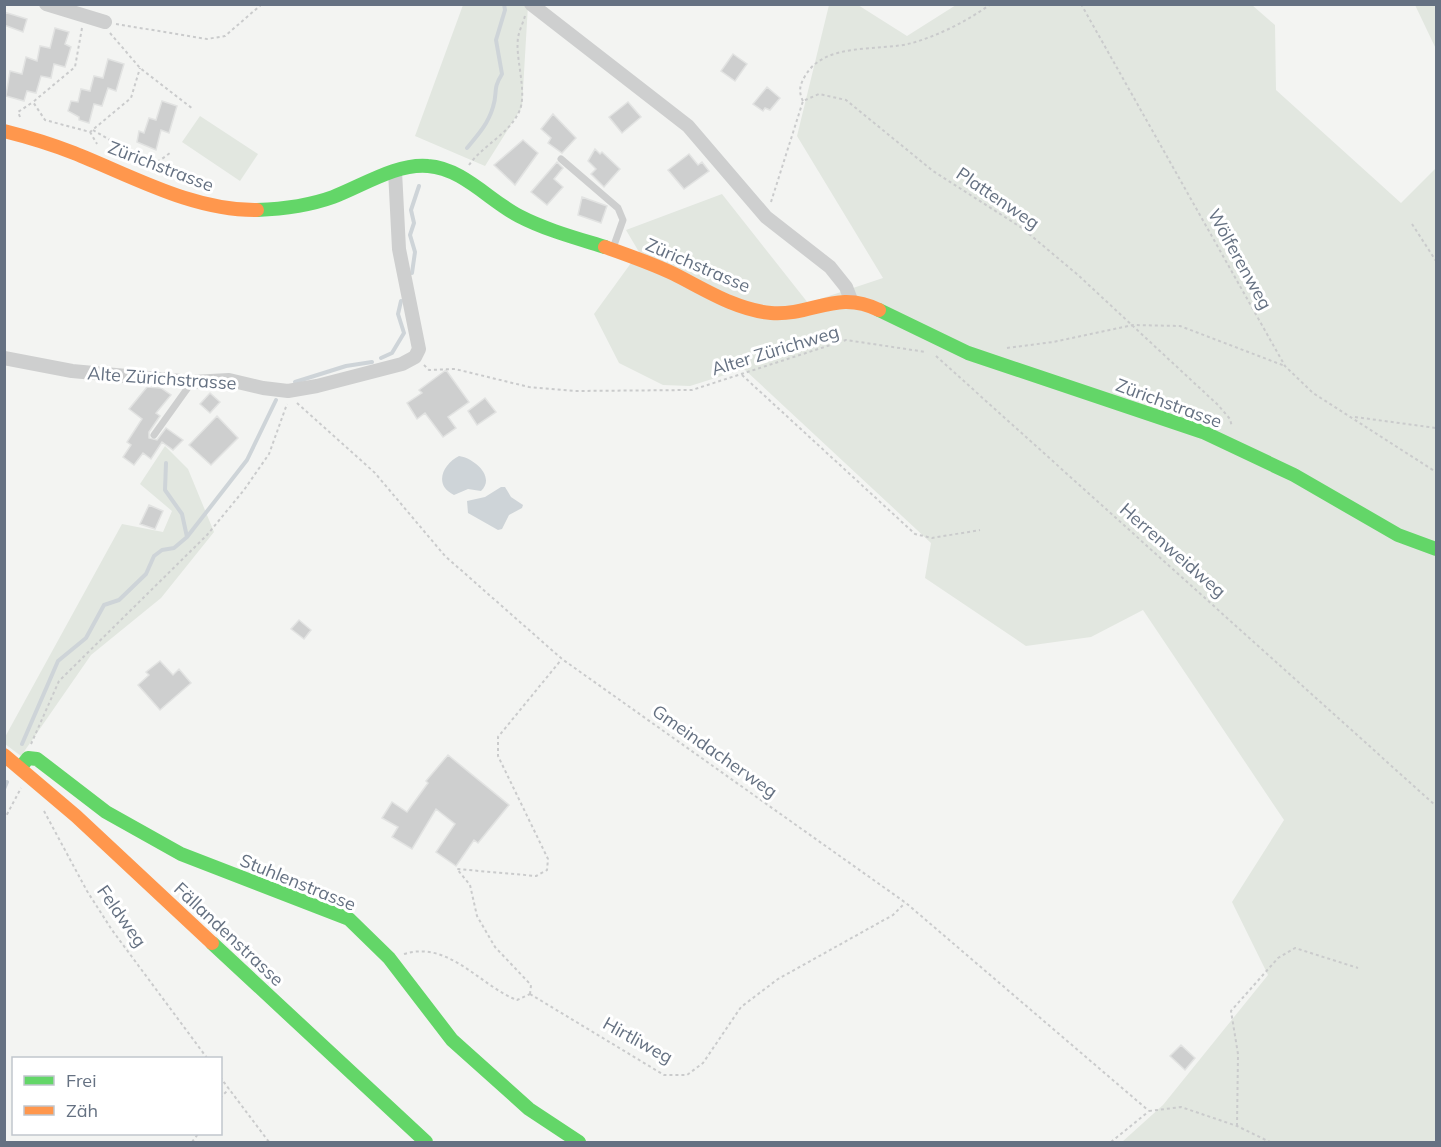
<svg xmlns="http://www.w3.org/2000/svg" width="1441" height="1147" font-family="Mulish,sans-serif">
  <style>
    .green { fill: #e2e7e0 }
    .water { fill: #ced4d8 }
    .lines { fill: none; stroke-linecap: round; stroke-linejoin: round }
    .stream { stroke: #ced4d8; stroke-width: 4 }
    .building { fill: #cecfcf; stroke: #e2e3e2; stroke-width: 1.5 }
    .path { stroke: #cacbcc; stroke-width: 2; stroke-dasharray: 3 3; stroke-linecap: butt }
    .lane { stroke: #cecfcf; stroke-width: 7 }
    .street { stroke: #cecfcf; stroke-width: 14 }
    .fast { stroke: #63d668; stroke-width: 14 }
    .slow { stroke: #ff974d; stroke-width: 14 }
    .labels { text-anchor: middle; dominant-baseline: central; stroke-width: 6; stroke-linejoin: round; paint-order: stroke }
    .street-label { font-size: 18px; fill: #657182; stroke: #fff }
  </style>
  <rect width="100%" height="100%" fill="#f3f4f2"/>
  <path class="green" d="M463,5H528L522,107L485,166L415,136Z
    M829,5H858L907,36L956,5H1252L1275,25L1276,90L1401,203L1436,168V1142H1122L1163,1105L1268,975L1232,902L1284,820L1143,610L1091,637L1026,646L925,578L931,543L744,369L690,386L663,385L619,363L594,314L639,252L626,230L722,194L808,303L883,278L797,136Z
    M1415,5H1436V49L1416,7Z
    M200,116L258,154L240,181L182,142Z
    M165,446L188,469L214,532L161,598L91,655L21,756L5,744V737L122,524L163,532L172,511L140,484Z"/>
  <path class="water" d="M459,456C474,458 496,477 481,491L468,489L454,495C433,485 443,464 459,456Z
    M501,487H505L511,497L523,505L522,508L509,515L502,529L498,530L468,513L467,501L485,497Z"/>
  <g class="lines">
    <path class="stream" d="M467,148C478,135 488,124 493,107C498,92 492,90 502,74L496,40L505,10L504,4
      M412,273L415,252L410,235L414,223L411,210L419,186
      M381,358L392,353L404,333L398,314L401,301
      M295,382L346,366L372,362
      M166,463L165,490L182,514L187,537
      M22,744L58,661L86,638L104,605L119,600L146,574L154,556L162,550L174,548L187,537L247,460L276,400
      M4,789L7,782"/>
  </g>
  <path class="building" d="M4,12L27,19L23,32L4,25Z
    M55,28L69,32L65,44L71,47L65,67L54,64L51,78L41,76L36,93L27,91L24,101L6,96L10,71L22,74L26,57L37,61L40,46L50,48Z
    M733,54L747,64L735,81L721,71Z
    M108,59L124,64L116,91L108,88L102,106L94,104L89,123L79,120V117L68,111L71,101L78,102L81,89L90,91L94,76L103,78Z
    M767,87L780,98L770,110L765,108L763,111L753,104Z
    M162,101L177,106L169,133L161,130L156,150L137,142L139,131L144,133L149,118L156,120Z
    M628,102L641,117L622,133L609,117Z
    M553,114L576,138L562,153L548,143L551,138L541,129Z
    M523,140L538,153L515,185L494,165Z
    M595,149L600,154L602,152L620,169L604,187L591,174L596,169L588,161Z
    M689,154L698,165L702,162L709,171L684,189L668,170Z
    M557,162L563,168L554,179L563,187L547,205L531,192Z
    M582,197L607,206L601,223L578,215Z
    M446,370L469,402L448,417L456,428L443,437L425,413L417,419L407,403L422,393L419,390Z
    M147,387L161,388L171,395L156,413L160,416L149,432V438L157,440L166,428L183,440L173,450L162,442L151,459L143,453L134,465L123,457L131,445L127,442L142,419L129,409Z
    M210,393L220,402L210,413L200,404Z
    M485,398L496,412L477,425L468,411Z
    M217,416L238,438L211,465L189,445Z
    M149,505L163,511L155,529L140,524Z
    M299,620L311,630L304,639L291,629Z
    M160,661L173,675L179,669L191,683L160,710L138,685L149,675L146,672Z
    M448,755L509,805L478,843L474,840L456,866L436,852L455,824L436,809L412,849L392,837L398,827L382,818L392,802L407,812L428,783L426,781Z
    M1181,1045L1195,1058L1185,1070L1170,1056Z"/>
  <g class="lines">
    <path class="path" d="M1081,4L1285,366L1313,393L1436,472
      M116,24L207,39L225,36L262,4
      M82,28L75,67L33,102L45,120L90,132L131,98L140,68
      M110,33L140,68L193,109
      M803,101C798,91 800,85 805,76C825,41 880,52 912,43C940,35 967,21 991,4
      M20,117L18,112L33,102
      M93,130L132,153L159,161
      M90,132L97,144
      M469,165C483,145 508,135 519,112C528,93 515,59 518,38C519,31 523,23 525,16
      M166,173L159,161L170,153
      M771,202L803,101L819,94L846,100L933,171L1022,228L1078,275L1218,405L1230,419L1232,427
      M1412,224L1436,261
      M1007,348L1053,342L1133,325L1180,326L1285,366
      M936,356L1436,806
      M424,365L429,370L455,369L529,387L575,391L692,390L846,340L926,352
      M742,375L915,534L932,538L980,530
      M297,403L375,473L445,556L562,659L906,903L1149,1111
      M1355,417L1436,428
      M31,744L59,681L207,535L244,490L269,454L287,404
      M44,811L87,891L112,930L207,1058
      M4,820L21,788
      M404,954C449,940 480,986 517,1000L530,994
      M530,994L531,985L495,947L477,916L470,885L457,869L536,876L547,870L548,859L498,756V737L561,660
      M530,994L664,1075H687L703,1063L741,1007L778,979L893,915L905,903
      M220,1077L269,1142
      M220,1098L229,1089
      M1149,1111L1181,1107L1237,1126L1270,1142
      M1237,1126L1238,1054L1231,1011L1278,958L1295,948L1358,968
      M192,1142L198,1134
      M1111,1142L1148,1112"/>
    <path class="lane" d="M561,159L618,208L623,220L613,248
      M154,435L192,382"/>
    <path class="street" d="M46,4L105,22
      M531,4L688,126L766,217L830,267L846,287L851,300
      M4,358L72,371L192,382L229,380L263,388L288,391L317,386L402,364L415,357L419,349L399,249L395,171"/>
    <path class="fast" d="M257,210C284,209 308,206 333,197C362,186 397,163 428,166C462,168 490,201 519,216C546,230 576,238 605,247
      M879,310L968,353L1203,432L1294,475L1398,535L1436,549
      M21,767L28,758L37,759L106,812L181,854L349,919L389,958L452,1040L529,1109L579,1142
      M212,943L426,1142"/>
    <path class="slow" d="M4,131C28,137 51,144 74,153C132,176 193,211 257,210
      M605,247C628,255 651,263 674,274C704,289 736,310 771,313C813,316 837,289 879,310
      M4,755L76,816L212,943"/>
  </g>
  <g class="labels">
    <g class="street-label">
      <text transform="translate(161 166) rotate(21)">Zürichstrasse</text>
      <text transform="translate(998 198) rotate(34)">Plattenweg</text>
      <text transform="translate(1240 259) rotate(61)">Wölferenweg</text>
      <text transform="translate(698 265) rotate(23)">Zürichstrasse</text>
      <text transform="translate(775 350) rotate(-17)">Alter Zürichweg</text>
      <text transform="translate(162 378) rotate(4)">Alte Zürichstrasse</text>
      <text transform="translate(1169 403) rotate(20)">Zürichstrasse</text>
      <text transform="translate(1173 550) rotate(41)">Herrenweidweg</text>
      <text transform="translate(715 751) rotate(35)">Gmeindacherweg</text>
      <text transform="translate(298 882) rotate(22)">Stuhlenstrasse</text>
      <text transform="translate(122 916) rotate(55)">Feldweg</text>
      <text transform="translate(229 934) rotate(43)">Fällandenstrasse</text>
      <text transform="translate(638 1040) rotate(29)">Hirtliweg</text>
    </g>
  </g>
  <rect width="1441" height="1147" fill="none" stroke="#657182" stroke-width="12"/>
  <rect x="12" y="1057" width="210" height="78" fill="#ffffff" stroke="#c1c6cd" stroke-width="1.5"/>
  <rect x="24" y="1076" width="30" height="9" fill="#63d668" stroke="#c1c6cd" stroke-width="1.5"/>
  <text x="66" y="1087" font-size="18" fill="#657182">Frei</text>
  <rect x="24" y="1106" width="30" height="9" fill="#ff974d" stroke="#c1c6cd" stroke-width="1.5"/>
  <text x="66" y="1117" font-size="18" fill="#657182">Zäh</text>
</svg>
